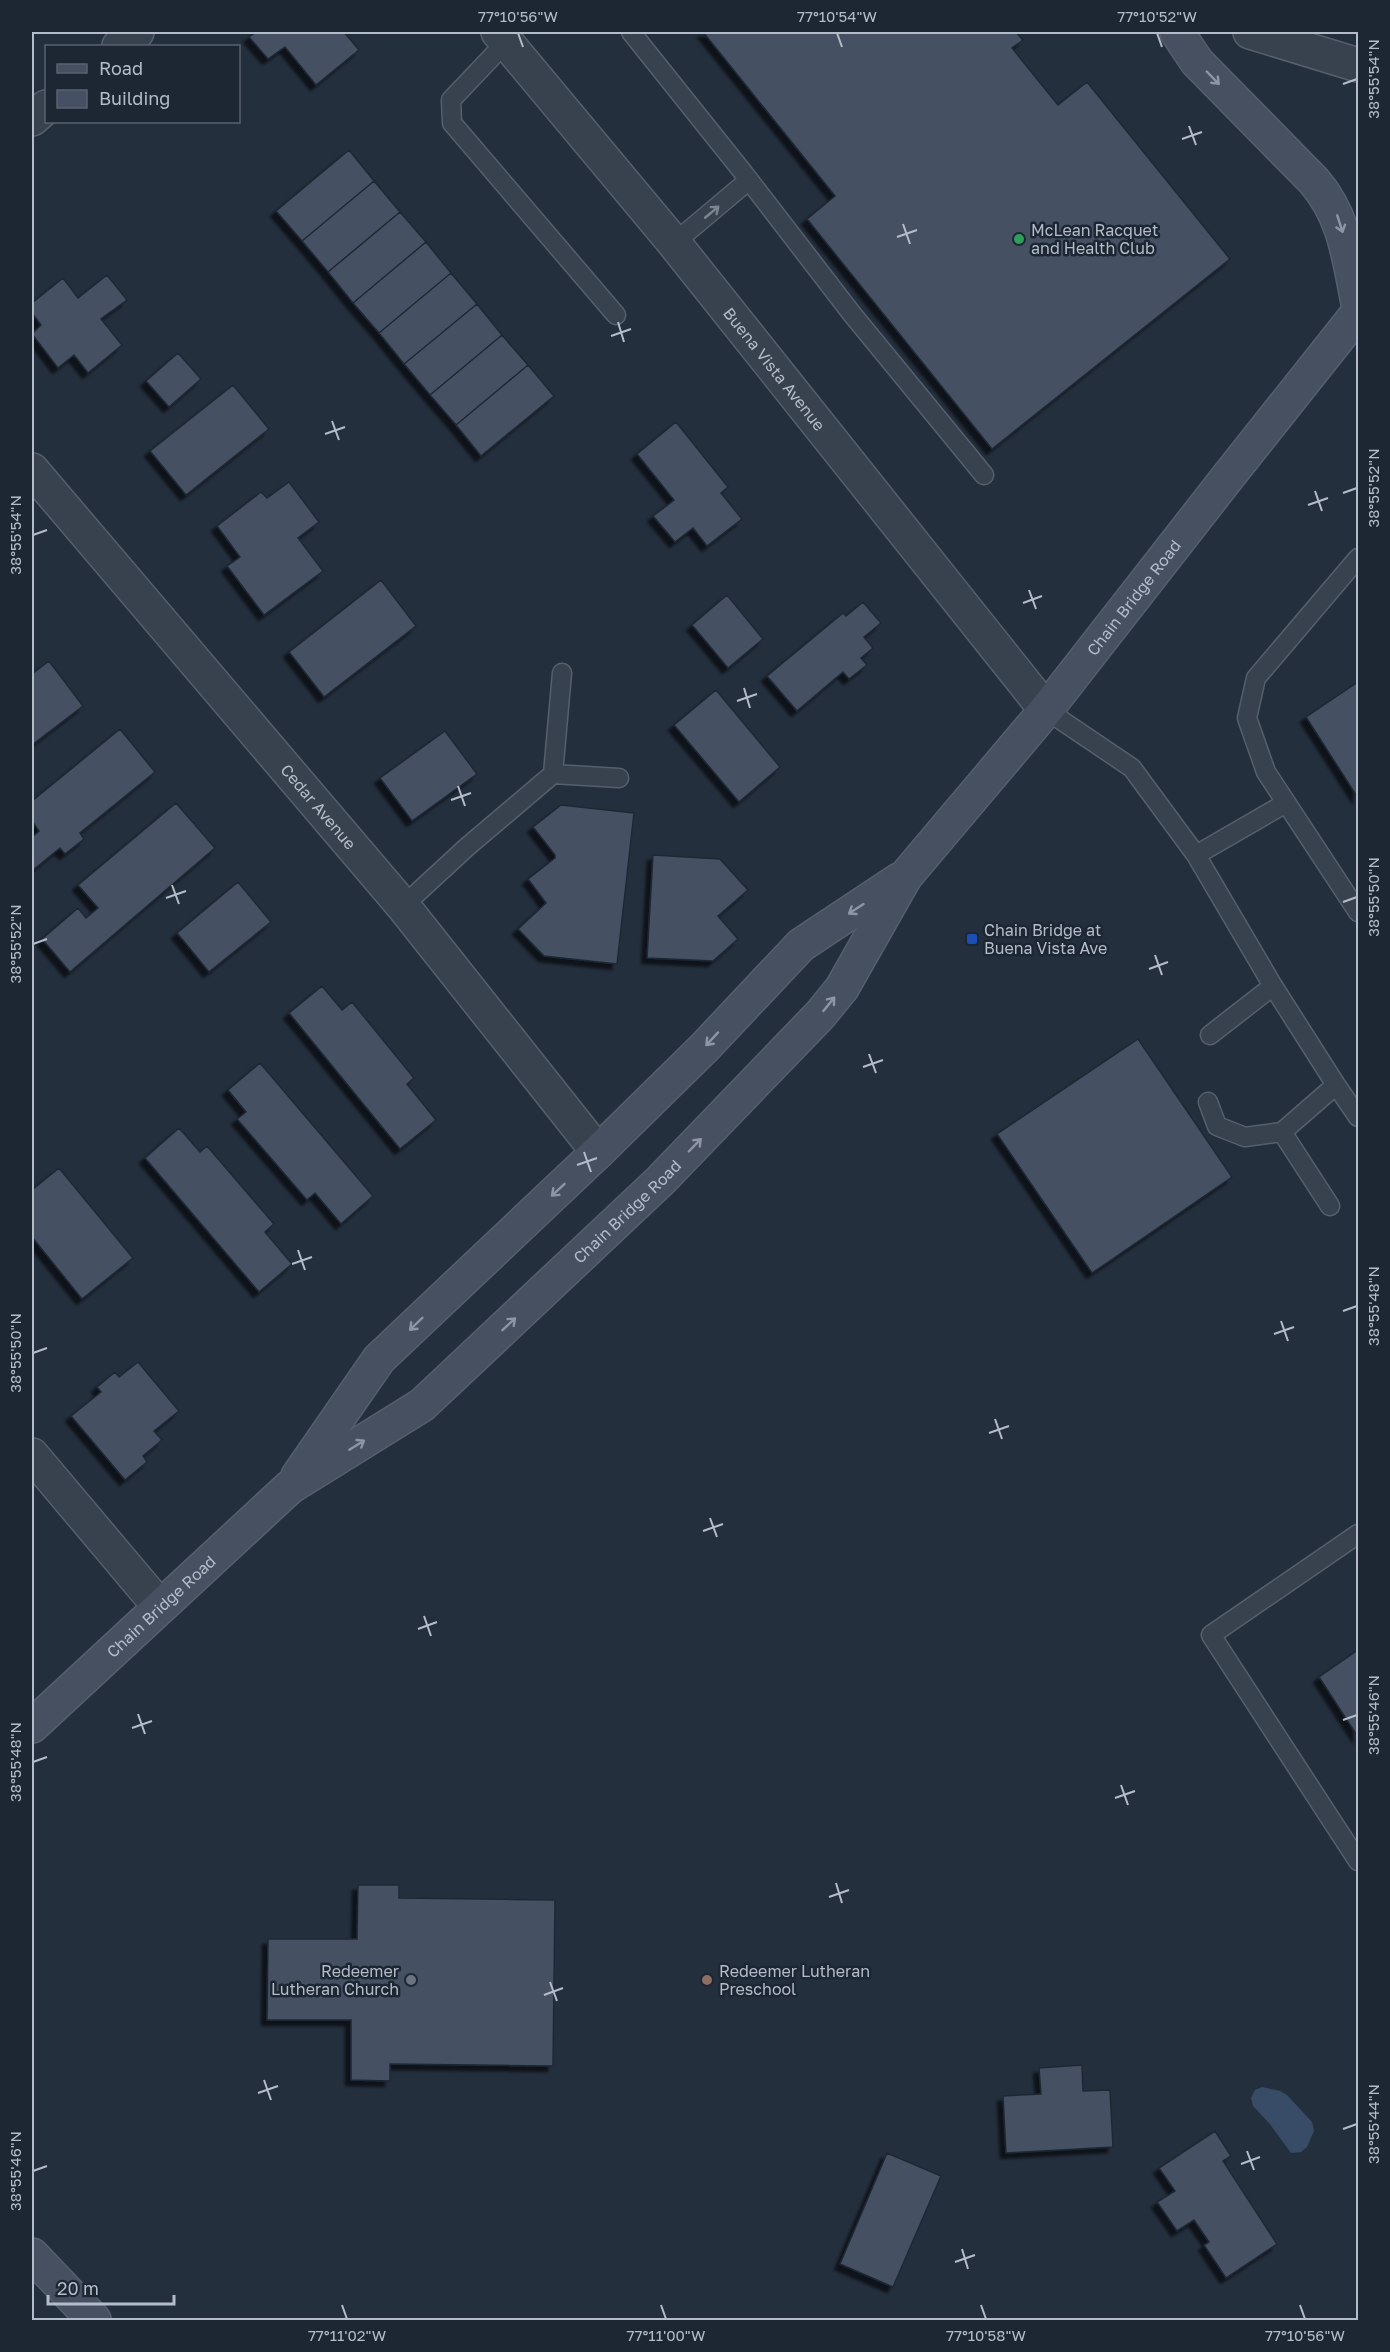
<svg xmlns="http://www.w3.org/2000/svg" width="1390" height="2352" font-family="'Golos Text',sans-serif">
  <style>
    .water { fill: #394c67 }
    .building { fill: #455162; stroke: #1f2835; stroke-width: 1.5; filter: url(#shadow) }
    .lines { fill: none; stroke-linecap: round; stroke-linejoin: round }
    .lane-casing { stroke: #565f6c; stroke-width: 21 }
    .street-casing { stroke: #565f6c; stroke-width: 36 }
    .secondary-casing { stroke: #565f6c; stroke-width: 36 }
    .lane { stroke: #38414e; stroke-width: 18 }
    .street { stroke: #38414e; stroke-width: 33 }
    .secondary { stroke: #465061; stroke-width: 33 }
    .oneway { stroke: #8e96a5 }
    .oneway2 { stroke: #7c8592 }
    .ticks { fill: none; stroke: #b4bcc9; stroke-width: 2 }
    .leisure-dot { fill: #2e9e5b; stroke: #1d2633; stroke-width: 2 }
    .transit-dot { fill: #1a4fb4; stroke: #1d2633; stroke-width: 2 }
    .worship-dot { fill: #6b7280; stroke: #1d2633; stroke-width: 2 }
    .education-dot { fill: #8d6e63; stroke: #1d2633; stroke-width: 2 }
    .labels { text-anchor: middle; dominant-baseline: central; stroke-width: 5; stroke-linejoin: round; paint-order: stroke }
    .poi-label { font-size: 16px; fill: #b4bcc9; stroke: #1d2633; text-anchor: start }
    .street-label { font-size: 16px; fill: #b4bcc9; stroke: #1d2633 }
    .neatline { fill: none; stroke: #b4bcc9; stroke-width: 2 }
    .ticks-label { font-size: 15px; text-anchor: middle; fill: #b4bcc9 }
  </style>
  <defs>
    <filter id="shadow"><feDropShadow dx="-5.5" dy="5.5" stdDeviation="1.5" flood-color="#0009"/></filter>
  </defs>
  <rect width="100%" height="100%" fill="#242f3e"/>
  <path class="water" d="M1262,2087L1280,2091L1287,2095L1312,2122L1314,2131L1307,2147L1301,2152L1291,2153L1269,2123L1253,2106L1251,2098L1255,2090Z"/>
  <path class="building" d="M256,32H344L359,50L316,85L285,47L268,59L249,37Z
    M703,32H1016L1023,40L1012,48L1058,105L1087,82L1230,259L992,449L807,219L835,196Z
    M349,150L374,181L302,241L276,211Z
    M374,181L400,212L328,272L302,241Z
    M400,212L426,242L353,303L328,272Z
    M426,242L451,273L379,333L353,303Z
    M451,273L477,304L404,364L379,333Z
    M107,275L127,300L101,319L122,345L88,373L74,355L58,368L32,334L41,325L32,313V303L63,278L78,298Z
    M477,304L502,335L430,395L404,364Z
    M502,335L528,365L456,425L430,395Z
    M178,353L201,379L169,407L146,381Z
    M528,365L554,396L481,456L456,425Z
    M233,385L269,429L186,495L150,451Z
    M676,422L728,487L721,493L742,519L707,546L693,528L675,542L653,516L674,500L637,454Z
    M289,482L319,522L298,538L323,571L264,615L227,566L240,557L217,526L261,492L267,498Z
    M381,580L416,626L324,697L289,652Z
    M727,595L763,639L728,668L692,625Z
    M863,602L881,623L864,637L873,648L861,658L867,665L849,679L843,672L797,711L767,676L843,613L846,616Z
    M49,661L83,706L32,745V674Z
    M1358,682V798L1306,717Z
    M716,690L780,767L739,802L674,725Z
    M120,729L155,772L80,833L84,839L65,854L60,848L32,871V837L39,831L32,821V801Z
    M445,731L477,774L412,821L380,778Z
    M176,803L215,848L70,972L42,939L78,908L86,918L98,908L78,885Z
    M561,805L634,813L617,964L544,956L518,929L546,903L528,879L555,858V855L533,827Z
    M653,855L720,859L748,890L718,916L738,939L713,961L647,958Z
    M238,882L271,922L209,972L177,933Z
    M322,986L342,1010L352,1002L414,1078L407,1084L436,1120L400,1149L289,1013Z
    M1138,1039L1232,1177L1092,1273L997,1134Z
    M260,1063L373,1196L341,1224L315,1193L307,1200L237,1119L246,1112L228,1090Z
    M179,1128L200,1152L207,1146L274,1224L265,1232L292,1264L259,1292L145,1158Z
    M59,1168L133,1258L82,1299L32,1237V1190Z
    M138,1362L179,1411L154,1431L162,1440L143,1456L147,1462L125,1480L71,1416L101,1392L97,1387L115,1372L119,1377Z
    M1358,1650V1737L1319,1677Z
    M358,1885H399V1898L555,1900L553,2066L390,2064V2081L351,2080V2020H267L268,1939H357Z
    M1082,2065L1083,2091L1110,2090L1113,2147L1006,2153L1003,2096L1041,2094L1039,2068Z
    M1215,2131L1231,2156L1223,2161L1277,2244L1226,2278L1204,2245L1209,2242L1194,2220L1177,2231L1157,2202L1175,2191L1159,2168Z
    M887,2153L941,2176L893,2287L840,2264Z"/>
  <g class="lines">
    <g class="lane-casing">
      <path id="lane" d="M631,32L742,171L852,314L984,475
        M507,41L451,100L452,123L616,315
        M674,243L749,180
        M1358,558L1256,678L1247,718L1266,772L1358,912
        M1046,710L1132,768L1196,855L1273,986L1336,1085L1282,1132
        M553,774L562,673
        M1196,855L1286,803
        M403,906L467,847L553,774L619,778
        M1210,1035L1273,986
        M1336,1085L1358,1117
        M1208,1102L1217,1126L1245,1137L1282,1132L1330,1206
        M1358,1534L1211,1635L1358,1861"/>
    </g>
    <g class="street-casing">
      <g id="street">
        <path id="s1" d="M498,32L674,243L1046,710"/>
        <path d="M1250,32L1358,65"/>
        <path d="M119,46L137,32"/>
        <path d="M32,119L46,107"/>
        <path id="s2" d="M32,470L403,906L598,1152"/>
        <path d="M32,1455L160,1607"/>
      </g>
    </g>
    <g class="secondary-casing">
      <g id="secondary">
        <path d="M1177,32L1197,62L1314,181C1345,217 1349,258 1358,303"/>
        <path d="M298,1476L379,1359L598,1152L704,1048L801,945L899,880"/>
        <path id="s3" d="M32,1726L290,1487L422,1405L660,1181L820,1015L842,988L905,877L1046,710L1227,478L1358,313"/>
        <path d="M32,2255L94,2320"/>
      </g>
    </g>
    <use href="#lane" class="lane"/>
    <use href="#street" class="street"/>
    <use href="#secondary" class="secondary"/>
  </g>
  <defs><path id="oneway-shaft" d="M-6 0H5M1.5-3L5.5 0L1.5 3" fill="none" stroke-width="1.6" stroke-linecap="round" stroke-linejoin="round" transform="scale(1.5)"/></defs>
  <g class="oneway">
    <use href="#oneway-shaft" transform="translate(1213 78) rotate(46)"/>
    <use href="#oneway-shaft" transform="translate(1340 224) rotate(72)"/>
    <use href="#oneway-shaft" transform="translate(856 909) rotate(147)"/>
    <use href="#oneway-shaft" transform="translate(829 1004) rotate(-51)"/>
    <use href="#oneway-shaft" transform="translate(712 1039) rotate(133)"/>
    <use href="#oneway-shaft" transform="translate(695 1145) rotate(-46)"/>
    <use href="#oneway-shaft" transform="translate(558 1190) rotate(137)"/>
    <use href="#oneway-shaft" transform="translate(416 1324) rotate(136)"/>
    <use href="#oneway-shaft" transform="translate(509 1324) rotate(-43)"/>
    <use href="#oneway-shaft" transform="translate(357 1445) rotate(-32)"/>
  </g>
  <use class="oneway2" href="#oneway-shaft" transform="translate(712 212) rotate(-40)"/>
  <path class="ticks" d="M518,33L523,47M837,33L842,47M1157,33L1162,47M1343,84L1357,79M1189,126L1196,145M1182,139L1202,132M903,224L910,244M897,237L917,230M618,322L624,342M611,336L631,329M332,421L339,440M325,434L345,427M1315,491L1322,511M1343,493L1357,488M1308,505L1328,498M33,535L47,530M1029,590L1036,609M1023,603L1042,596M744,688L750,708M737,701L757,694M458,786L465,806M451,800L471,793M172,885L179,904M166,898L186,891M1343,902L1357,897M33,944L47,939M1155,955L1162,975M1149,969L1168,962M869,1054L876,1073M863,1067L883,1060M584,1152L591,1172M577,1165L597,1158M298,1250L305,1270M292,1264L312,1257M1343,1311L1357,1306M1281,1321L1288,1341M1274,1334L1294,1327M33,1353L47,1348M995,1419L1002,1439M989,1433L1009,1426M710,1518L717,1537M703,1531L723,1524M424,1616L431,1636M418,1629L437,1622M138,1714L145,1734M1343,1720L1357,1715M132,1728L152,1721M33,1762L47,1757M1121,1785L1128,1805M1115,1798L1135,1791M836,1883L842,1903M829,1897L849,1890M550,1982L557,2001M544,1995L563,1988M264,2080L271,2100M258,2093L278,2086M1343,2129L1357,2124M1247,2151L1254,2170M1241,2164L1260,2157M33,2171L47,2166M962,2249L968,2269M955,2262L975,2255M342,2305L347,2319M661,2305L666,2319M981,2305L986,2319M1300,2305L1305,2319"/>
  <circle class="leisure-dot" cx="1019" cy="239" r="6"/>
  <rect class="transit-dot" x="966" y="933" width="12" height="12" rx="3"/>
  <circle class="worship-dot" cx="411" cy="1980" r="6"/>
  <circle class="education-dot" cx="707" cy="1980" r="6"/>
  <g class="labels">
    <g class="poi-label">
      <text x="1031" y="230">McLean Racquet<tspan x="1031" dy="18">and Health Club</tspan></text>
      <text x="984" y="930">Chain Bridge at<tspan x="984" dy="18">Buena Vista Ave</tspan></text>
      <text x="399" y="1971" text-anchor="end">Redeemer<tspan x="399" dy="18">Lutheran Church</tspan></text>
      <text x="719" y="1971">Redeemer Lutheran<tspan x="719" dy="18">Preschool</tspan></text>
    </g>
    <g class="street-label">
      <text stroke="none"><textPath href="#s1" startOffset="436">Buena Vista Avenue</textPath></text>
      <text stroke="none"><textPath href="#s3" startOffset="1588">Chain Bridge Road</textPath></text>
      <text stroke="none"><textPath href="#s2" startOffset="442">Cedar Avenue</textPath></text>
      <text stroke="none"><textPath href="#s3" startOffset="789">Chain Bridge Road</textPath></text>
      <text stroke="none"><textPath href="#s3" startOffset="176">Chain Bridge Road</textPath></text>
    </g>
  </g>
  <rect width="1390" height="2352" fill="none" stroke="#1d2633" stroke-width="66"/>
  <rect x="45" y="45" width="195" height="78" fill="#1d2633" stroke="#59626f" stroke-width="1.5"/>
  <rect x="57" y="64" width="30" height="9" fill="#465061" stroke="#59626f" stroke-width="1.5"/>
  <text x="99" y="75" font-size="18" fill="#b4bcc9">Road</text>
  <rect x="57" y="90" width="30" height="18" fill="#455162" stroke="#59626f" stroke-width="1.5"/>
  <text x="99" y="105" font-size="18" fill="#b4bcc9">Building</text>
  <path d="M48 2295v9h126v-9" fill="none" stroke="#b4bcc9" stroke-width="3"/>
  <text x="57" y="2295" font-size="18" fill="#b4bcc9" stroke="#1d2633" stroke-width="4.5" paint-order="stroke">20 m</text>
  <rect x="33" y="33" width="1324" height="2286" class="neatline"/>
  <g class="ticks-label">
    <text x="518" y="22">77°10'56"W</text>
    <text x="837" y="22">77°10'54"W</text>
    <text x="1157" y="22">77°10'52"W</text>
    <text transform="translate(1374 79) rotate(-90)" y="5">38°55'54"N</text>
    <text transform="translate(1374 488) rotate(-90)" y="5">38°55'52"N</text>
    <text transform="translate(16 535) rotate(-90)" y="5">38°55'54"N</text>
    <text transform="translate(1374 897) rotate(-90)" y="5">38°55'50"N</text>
    <text transform="translate(16 944) rotate(-90)" y="5">38°55'52"N</text>
    <text transform="translate(1374 1306) rotate(-90)" y="5">38°55'48"N</text>
    <text transform="translate(16 1353) rotate(-90)" y="5">38°55'50"N</text>
    <text transform="translate(1374 1715) rotate(-90)" y="5">38°55'46"N</text>
    <text transform="translate(16 1762) rotate(-90)" y="5">38°55'48"N</text>
    <text transform="translate(1374 2124) rotate(-90)" y="5">38°55'44"N</text>
    <text transform="translate(16 2171) rotate(-90)" y="5">38°55'46"N</text>
    <text x="347" y="2341">77°11'02"W</text>
    <text x="666" y="2341">77°11'00"W</text>
    <text x="986" y="2341">77°10'58"W</text>
    <text x="1305" y="2341">77°10'56"W</text>
  </g>
</svg>
